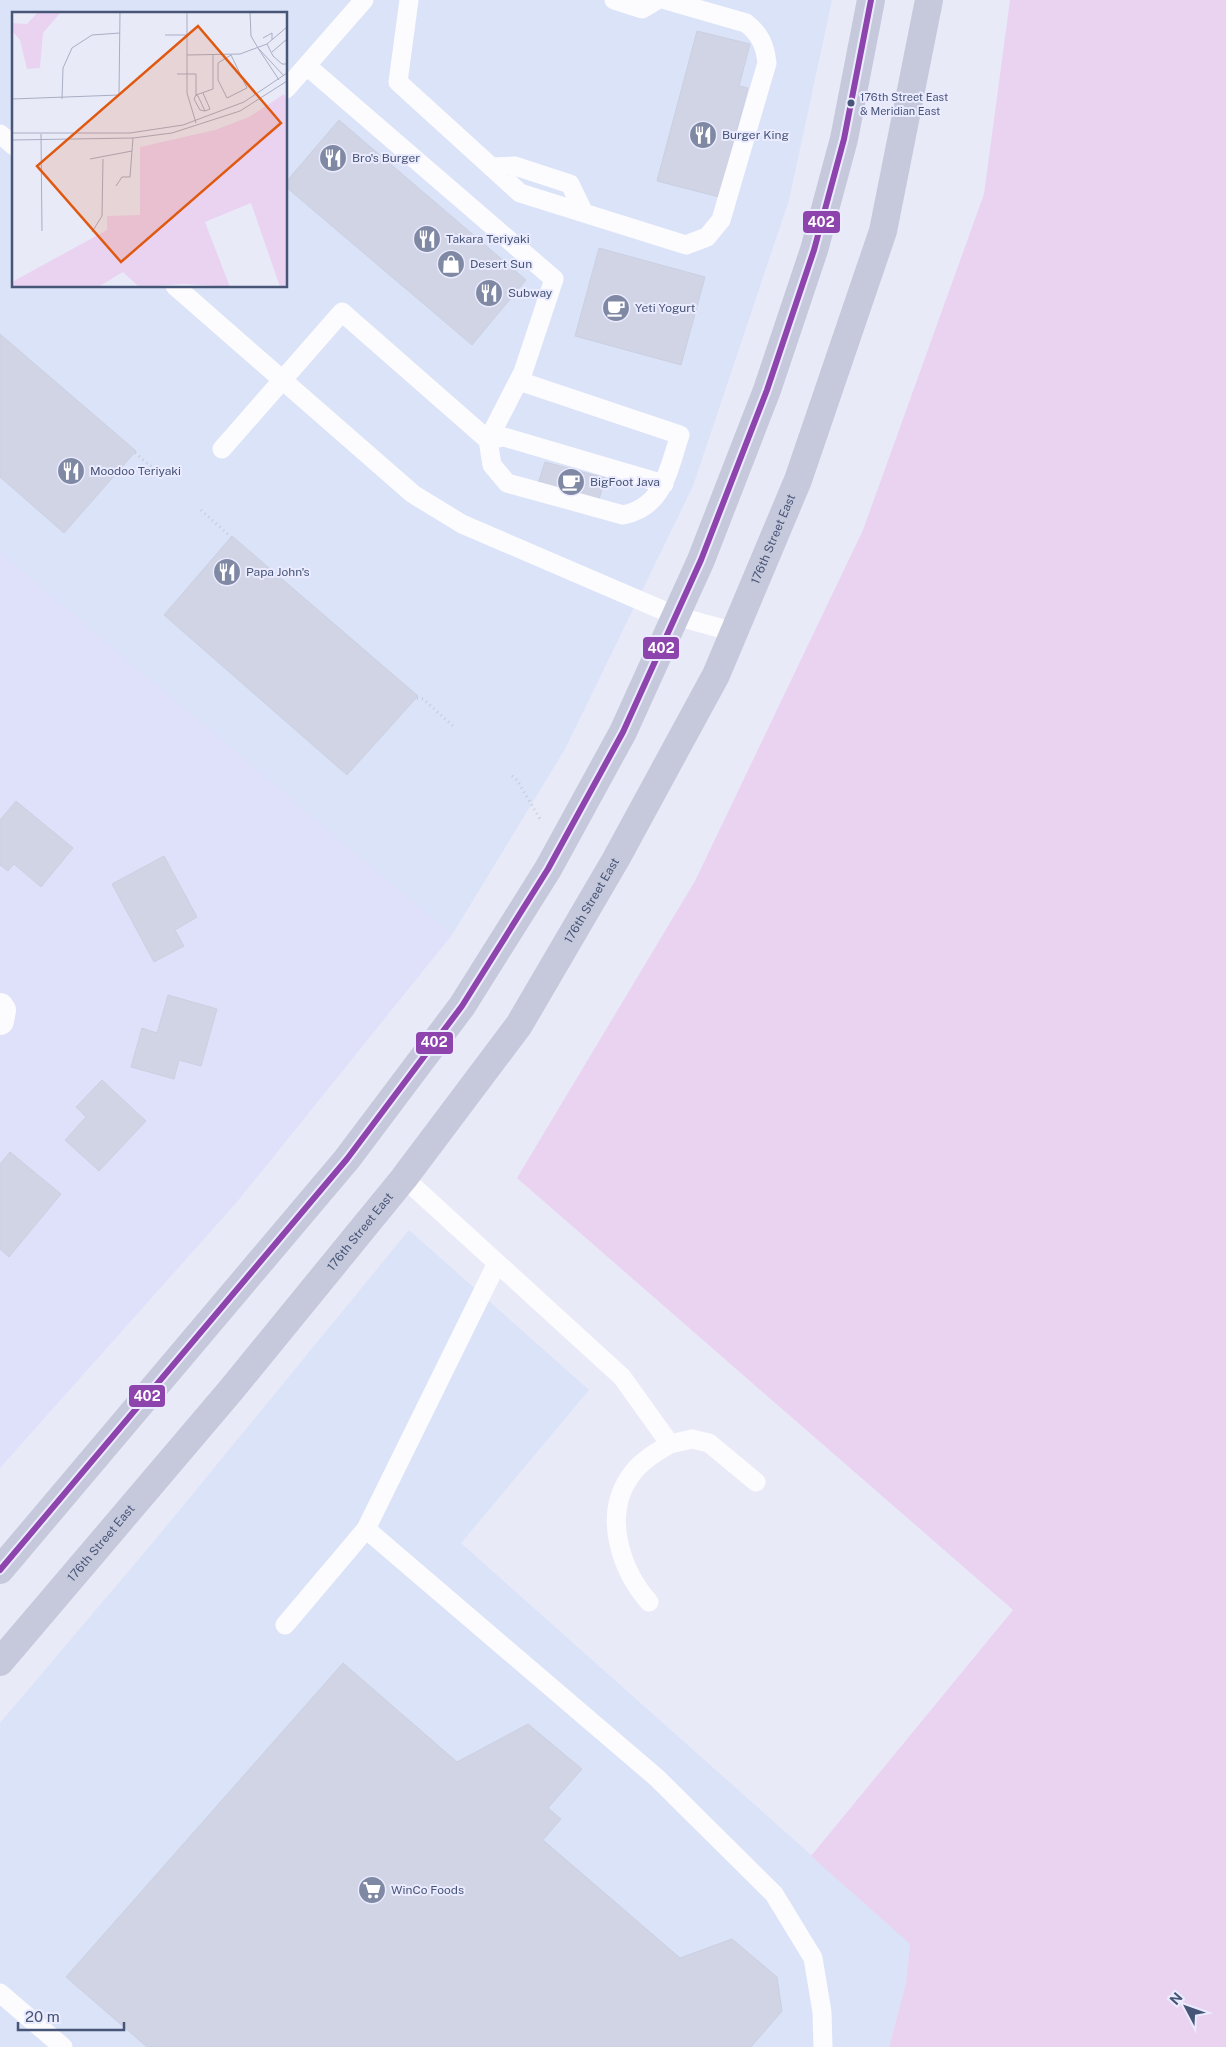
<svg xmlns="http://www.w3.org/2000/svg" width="1226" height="2047" font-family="'Public Sans',sans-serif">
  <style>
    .residential { fill: #dfe1fa }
    .commercial { fill: #dbe3f9; fill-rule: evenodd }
    .green { fill: #ead3f1 }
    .building { fill: #d0d4e5; stroke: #cbd0e1 }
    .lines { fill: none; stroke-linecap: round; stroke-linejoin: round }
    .path { stroke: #c6cad6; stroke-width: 3; stroke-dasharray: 1 4; stroke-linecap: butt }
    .lane { stroke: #fcfcfe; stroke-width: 19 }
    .street { stroke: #fcfcfe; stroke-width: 28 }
    .primary { stroke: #c6c9dc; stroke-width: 28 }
    .bus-1-casing { stroke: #ebebff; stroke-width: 10 }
    .bus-1 { stroke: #8e44ad; stroke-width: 6 }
    .bus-dot { fill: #475577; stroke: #ebebff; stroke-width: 2 }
    .labels { text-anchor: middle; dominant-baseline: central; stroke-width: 4; stroke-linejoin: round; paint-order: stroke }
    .bus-label { font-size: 11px; fill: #475577; stroke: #ebebff; text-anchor: start }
    .poi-label { font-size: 12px; fill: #475577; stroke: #ebebff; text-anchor: start }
    .street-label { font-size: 12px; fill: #475577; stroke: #ebebff }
    .inset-road { fill: none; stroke: #a8aec4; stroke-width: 1 }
    .view { fill: #e05911; fill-opacity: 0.15; stroke: #e05911; stroke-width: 2.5 }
    .inset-edge { fill: none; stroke: #475577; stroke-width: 2.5 }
    .line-badge { stroke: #ebebff; stroke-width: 2 }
    .badge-label { font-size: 14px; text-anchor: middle; font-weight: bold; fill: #fff }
  </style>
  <rect width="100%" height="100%" fill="#e9eaf8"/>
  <path class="residential" d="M0,552L452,935L237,1202L0,1468Z"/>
  <path class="commercial" d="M0,0H832L789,200L693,486L565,749L452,935L0,552ZM14,14H286V286H14Z
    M409,1230L589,1390L461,1543L911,1944L906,1983L889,2047H0V1723L155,1540Z"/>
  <path class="green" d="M1010,0H1226V2047H889L906,1983L910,1944L811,1856L1013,1610L517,1178L695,881L863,530L984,194Z"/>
  <path class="building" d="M697,31L750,44L739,86L748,88L719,197L657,181Z
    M339,120L526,280L472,345L286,187V182Z
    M599,248L705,277L681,365L575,336Z
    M0,334L136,451L64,533L0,477Z
    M545,462L605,478L598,503L537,487Z
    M232,536L418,696L347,775L164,615Z
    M16,801L73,848L41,887L14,864L8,871L0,865V820Z
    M164,856L197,917L175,930L184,946L154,962L112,884Z
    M168,995L217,1009L201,1066L179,1060L174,1079L131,1067L142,1028L157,1033Z
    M102,1080L146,1121L99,1171L65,1140L86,1117L76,1107Z
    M10,1152L61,1194L9,1257L0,1249V1164Z
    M343,1663L457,1762L528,1724L582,1769L548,1808L561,1819L543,1840L680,1958L732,1939L777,1977L782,2011L751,2047H147L66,1977Z"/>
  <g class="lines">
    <path class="path" d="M135,453L165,478
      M201,510L231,537
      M417,698L423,699L453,726
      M512,776L517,780L540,819"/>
    <path class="lane" d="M409,0L398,82L520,193L686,245L707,237L721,220L767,63C765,45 760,34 746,23L666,0
      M614,0L642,9L657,0
      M286,89L364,0
      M0,134L14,146
      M492,167L515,166L570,184L583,211
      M175,286L413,494L462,524L676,616L734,632
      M519,381L680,435C668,470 664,507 623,515L507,483L492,465L488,440L504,437L664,484
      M222,449L342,312L488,440L523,372L554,279L307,66
      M404,1178L622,1377L670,1444C655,1453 639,1462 629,1478C603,1517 621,1570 649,1602
      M670,1444L692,1439L709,1443L756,1482
      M366,1529L657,1778L774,1894L813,1958L822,2012L823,2047
      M285,1625L366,1529L497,1263
      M0,1993L63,2047"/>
    <path class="street" d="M0,1007L2,1010L0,1021"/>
    <g class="primary">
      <path d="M0,1570L347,1159L462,1006L548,869L623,732L701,560L767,390L814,250L844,139L871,0"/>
      <path id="s1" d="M0,1662L231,1390L404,1178L519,1025L616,859L716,675L798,480L883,231L929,0"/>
    </g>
    <g class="bus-1-casing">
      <path id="bus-1" d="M0,1570L347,1159L462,1006L548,869L623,732L701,560L767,390L814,250L844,139L871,0"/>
    </g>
    <use href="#bus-1" class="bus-1"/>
  </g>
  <defs>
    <g id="restaurant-disc" transform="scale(1.4375)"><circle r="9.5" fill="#8089a4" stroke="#ebebff"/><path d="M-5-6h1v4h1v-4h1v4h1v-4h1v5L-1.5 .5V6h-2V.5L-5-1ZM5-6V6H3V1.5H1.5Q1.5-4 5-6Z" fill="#fff"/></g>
    <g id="shop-disc" transform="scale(1.4375)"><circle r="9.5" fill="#8089a4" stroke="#ebebff"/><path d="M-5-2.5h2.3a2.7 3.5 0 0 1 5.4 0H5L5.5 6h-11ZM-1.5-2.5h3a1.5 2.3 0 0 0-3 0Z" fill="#fff"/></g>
    <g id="cafe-disc" transform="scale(1.4375)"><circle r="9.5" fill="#8089a4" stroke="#ebebff"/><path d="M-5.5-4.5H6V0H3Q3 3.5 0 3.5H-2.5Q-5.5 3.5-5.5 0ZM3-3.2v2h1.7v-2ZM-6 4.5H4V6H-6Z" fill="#fff"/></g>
    <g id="supermarket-disc" transform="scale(1.4375)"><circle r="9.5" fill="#8089a4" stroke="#ebebff"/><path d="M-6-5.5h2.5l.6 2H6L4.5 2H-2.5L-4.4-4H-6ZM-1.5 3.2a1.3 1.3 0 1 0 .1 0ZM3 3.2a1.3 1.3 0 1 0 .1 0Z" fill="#fff"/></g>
  </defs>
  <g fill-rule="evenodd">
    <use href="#restaurant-disc" x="703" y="135"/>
    <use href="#restaurant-disc" x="333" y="158"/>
    <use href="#restaurant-disc" x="427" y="239"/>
    <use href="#shop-disc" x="451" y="264"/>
    <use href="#restaurant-disc" x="489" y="293"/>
    <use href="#cafe-disc" x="616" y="308"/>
    <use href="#restaurant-disc" x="71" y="471"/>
    <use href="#cafe-disc" x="571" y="482"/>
    <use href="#restaurant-disc" x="227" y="572"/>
    <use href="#supermarket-disc" x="372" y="1890"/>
  </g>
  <circle class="bus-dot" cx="851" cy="103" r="4.5"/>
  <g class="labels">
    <g class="bus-label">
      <text x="860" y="97">176th Street East<tspan x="860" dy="14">&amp; Meridian East</tspan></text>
    </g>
    <g class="poi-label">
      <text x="722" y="135">Burger King</text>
      <text x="352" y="158">Bro's Burger</text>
      <text x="446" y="239">Takara Teriyaki</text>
      <text x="470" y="264">Desert Sun</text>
      <text x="508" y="293">Subway</text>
      <text x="635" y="308">Yeti Yogurt</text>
      <text x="90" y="471">Moodoo Teriyaki</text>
      <text x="590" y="482">BigFoot Java</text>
      <text x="246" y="572">Papa John's</text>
      <text x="391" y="1890">WinCo Foods</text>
    </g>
    <g class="street-label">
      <text stroke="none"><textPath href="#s1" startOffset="1371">176th Street East</textPath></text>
      <text stroke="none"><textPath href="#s1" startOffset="966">176th Street East</textPath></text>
      <text stroke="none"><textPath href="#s1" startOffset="561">176th Street East</textPath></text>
      <text stroke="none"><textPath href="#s1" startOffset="156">176th Street East</textPath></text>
    </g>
  </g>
  <g transform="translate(12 12)">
    <rect width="275" height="275" fill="#e9eaf8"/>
    <path d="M26,0H49L31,21L28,56L15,57L8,28L0,19V11L15,12ZM272,82L275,89V275H268L239,191L193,210L218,275L173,272L127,275L111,260L86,275H0V270L95,218V204L128,203V135L203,118L237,105Z" fill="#ead3f1"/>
    <path class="inset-road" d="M175,0V81L184,111M238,0L239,24L246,36M153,23H175M251,26L260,21V28M255,32L261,44L270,52H275M260,40L275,27M175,43L228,42L255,32L275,15M219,43L235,76L215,86L206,68V51ZM165,62H184V83L201,77V43M267,68L246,36L272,64M191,81L198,97L193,99M184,83L186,84L193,99L188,98L182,87ZM0,87L107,83L108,0M50,87L51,56L60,36L80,23L108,21M0,121H118L171,113L232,90L275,61M29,122L30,219M0,128L121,126L160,121L228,99L275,69M78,147L120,139M104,174L110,165H118L121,126M80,220L90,204L91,147"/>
    <path class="view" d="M186,14L269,111L109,250L25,154Z"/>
    <rect width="275" height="275" class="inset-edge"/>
  </g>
  <g class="line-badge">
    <rect x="802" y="210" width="39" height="24" rx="5" fill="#8e44ad"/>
    <rect x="642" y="636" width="38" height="24" rx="5" fill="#8e44ad"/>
    <rect x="415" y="1031" width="39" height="24" rx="5" fill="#8e44ad"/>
    <rect x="128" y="1384" width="38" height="24" rx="5" fill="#8e44ad"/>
  </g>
  <g class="badge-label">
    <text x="821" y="227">402</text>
    <text x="661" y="653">402</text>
    <text x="434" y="1047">402</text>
    <text x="147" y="1401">402</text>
  </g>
  <g transform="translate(1186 2007) rotate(311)" stroke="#ebebff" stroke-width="4" paint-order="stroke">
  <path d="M0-4L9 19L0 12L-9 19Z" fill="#475577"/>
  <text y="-8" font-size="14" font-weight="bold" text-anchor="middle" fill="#475577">N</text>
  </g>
  <path d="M18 2022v8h106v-8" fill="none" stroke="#475577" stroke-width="2.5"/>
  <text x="25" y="2022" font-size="15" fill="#475577" stroke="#ebebff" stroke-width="4" paint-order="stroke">20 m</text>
</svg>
